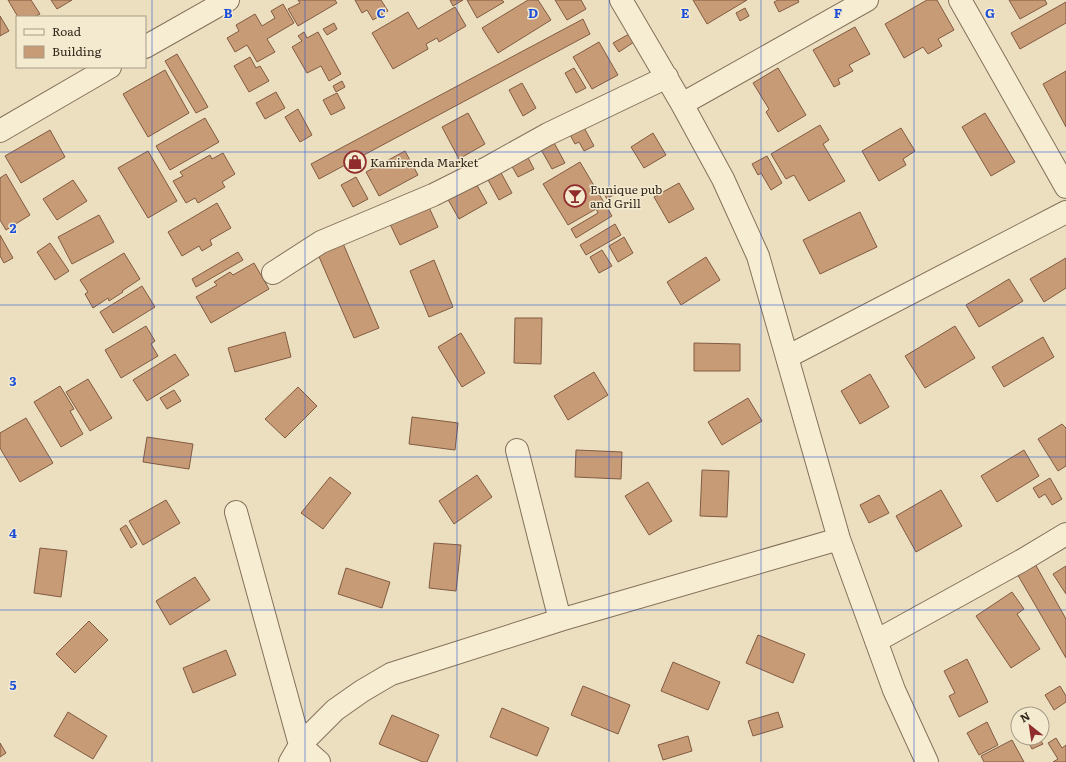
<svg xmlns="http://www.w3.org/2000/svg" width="1066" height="762" font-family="Literata,serif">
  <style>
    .building { fill: #c89b77; stroke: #825b40 }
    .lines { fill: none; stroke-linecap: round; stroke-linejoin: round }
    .minor-casing { stroke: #847059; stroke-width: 24 }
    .minor { stroke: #f7edd2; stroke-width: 22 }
    .grid { fill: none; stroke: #1d4ed8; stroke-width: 1; stroke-opacity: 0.55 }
    .labels { text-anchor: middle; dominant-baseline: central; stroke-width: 3; stroke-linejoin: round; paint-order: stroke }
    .poi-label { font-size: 12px; fill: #34281d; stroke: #f3eacf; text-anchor: start }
    .grid-label { font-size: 13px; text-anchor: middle; font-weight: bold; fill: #1d4ed8; stroke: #f3eacf; stroke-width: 3; stroke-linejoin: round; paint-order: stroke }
  </style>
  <rect width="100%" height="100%" fill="#ebdfc0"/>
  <path class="building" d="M8,0H31L40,14L34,17H18Z
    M51,0H72L57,9Z
    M298,0H335L337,3L298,26L288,9L300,3Z
    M355,0H381L388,11L373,20L367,10L362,13Z
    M450,0H463L453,6Z
    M467,0H502L504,2L477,18Z
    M528,0H538L551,20L498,53L482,28Z
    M555,0H581L586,9L567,20Z
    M693,0H747L707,24Z
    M778,0H798L799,2L779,12L774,2Z
    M927,0H937L954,30L938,39L942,46L928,54L923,47L904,58L885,24Z
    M1009,0H1045L1047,4L1020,19Z
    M1066,2V23L1020,49L1011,33Z
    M283,4L294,23L267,39L275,52L257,62L247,45L235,52L227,38L239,31L236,25L255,14L262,26L275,18L271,11Z
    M455,7L466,26L439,42L437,38L426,44L428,49L393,69L372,33L408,12L418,29Z
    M745,8L749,16L740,21L736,13Z
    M0,16L9,31L0,36Z
    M583,19L590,34L319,179L311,164Z
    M334,23L337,29L327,35L323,29Z
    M855,27L870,54L849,65L853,71L838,79L840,84L834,87L813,50Z
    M304,32L307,38L318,32L341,74L329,81L321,66L307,73L292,47L302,41L298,36Z
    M629,34L634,42L619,52L613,43Z
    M599,42L618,75L592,89L573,57Z
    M177,54L208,107L196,113L165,61Z
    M250,57L256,68L260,66L269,81L249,92L234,66Z
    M574,68L586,88L576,93L565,73Z
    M778,68L806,115L778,132L766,112L769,109L753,83Z
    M165,70L189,113L148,137L123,94Z
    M1066,71V127L1043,84Z
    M342,81L345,87L336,92L333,86Z
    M522,83L536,108L523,116L509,90Z
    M276,92L285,108L265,119L256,103Z
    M337,93L345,108L331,115L323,100Z
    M298,109L312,135L300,142L285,117Z
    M468,113L485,144L459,159L442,127Z
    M985,113L1015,162L991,176L962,127Z
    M205,118L219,142L170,170L156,146Z
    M581,122L594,146L584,151L579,142L575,144L567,129Z
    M820,125L829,140L823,144L845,181L809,201L794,175L786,179L771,154Z
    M901,128L915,151L903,159L906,165L879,181L862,151Z
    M50,130L65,157L21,183L5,156Z
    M653,133L666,155L644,168L631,147Z
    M552,139L565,163L552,169L539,146Z
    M148,151L177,201L148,218L118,168Z
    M405,151L418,175L379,196L366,172Z
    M223,153L235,174L222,182L225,187L198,203L195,198L186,203L173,181L183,176L180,172L210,155L212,159Z
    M526,154L534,169L518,177L510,163Z
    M767,156L782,183L771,190L761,173L758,175L752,164Z
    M580,162L612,216L576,238L571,229L598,213L596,209L568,225L543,184Z
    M500,171L512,193L499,200L487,178Z
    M6,174L30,215L6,230L0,220V178Z
    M356,177L368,199L353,207L341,185Z
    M73,180L87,201L57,220L43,199Z
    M474,180L487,203L459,219L446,196Z
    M679,183L694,209L669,223L654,197Z
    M612,189L615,194L607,199L604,194Z
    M217,203L231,228L210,240L212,245L202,251L199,246L182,256L168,232Z
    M427,203L438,227L400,245L389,222Z
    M860,212L877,247L820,274L803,240Z
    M99,215L114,242L72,264L58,237Z
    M615,224L621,235L586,255L580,245Z
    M0,235L13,258L4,263L0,256Z
    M624,237L633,253L618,262L609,246Z
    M342,241L379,328L354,338L317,252Z
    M50,243L69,271L55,280L37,252Z
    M602,250L612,266L599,273L590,257Z
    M238,252L243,260L196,287L192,279Z
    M124,253L140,279L122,291L123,292L109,301L108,298L93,308L85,294L88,292L80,280Z
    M706,257L720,280L681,305L667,282Z
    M1066,258V288L1044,302L1030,279Z
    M434,260L453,307L429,317L410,271Z
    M254,263L269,289L211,323L196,297L217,285L214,282L230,272L233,275Z
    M1009,279L1023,301L979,327L966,305Z
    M142,286L155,307L113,333L100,312Z
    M515,318H542L541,364L514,363Z
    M146,326L155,341L151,344L158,356L121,378L105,350Z
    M955,326L975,358L925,388L905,356Z
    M285,332L291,357L235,372L228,348Z
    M461,333L485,373L462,387L438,347Z
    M1043,337L1054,357L1004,387L992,367Z
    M694,343L740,344V371H694Z
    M175,354L189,375L147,401L133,380Z
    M594,372L608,395L568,420L554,396Z
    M870,374L889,407L860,424L841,391Z
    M88,379L112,418L90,431L66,392Z
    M60,386L74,409L70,411L83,434L61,447L34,402Z
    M298,387L317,406L285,438L265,419Z
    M174,390L181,401L167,409L160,398Z
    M748,398L762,421L722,445L708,422Z
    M412,417L458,423L455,450L409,444Z
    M26,418L53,463L20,482L0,448V433Z
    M1062,424L1066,428V466L1058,471L1038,439Z
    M147,437L193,444L189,469L143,462Z
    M576,450L622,452L621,479L575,477Z
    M1024,450L1039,476L997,502L981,476Z
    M702,470L729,471L727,517L700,516Z
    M477,475L492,497L454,524L439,501Z
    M330,477L351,493L323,529L301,513Z
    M1050,478L1062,499L1052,505L1045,494L1039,498L1033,488Z
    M648,482L672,521L649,535L625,496Z
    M941,490L962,526L916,552L896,516Z
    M879,495L889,513L869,523L860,505Z
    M166,500L180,523L143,545L129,521Z
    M126,525L137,544L131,548L120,529Z
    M434,543L461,545L456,591L429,588Z
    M40,548L67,551L61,597L34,593Z
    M1034,562L1066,619V658L1016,572Z
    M1066,566V594L1053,574Z
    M346,568L390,582L382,608L338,594Z
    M195,577L210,600L170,625L156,601Z
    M1012,592L1024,609L1017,614L1040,649L1011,668L976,616Z
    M89,621L108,640L75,673L56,654Z
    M758,635L805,654L793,683L746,663Z
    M226,650L236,675L193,693L183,668Z
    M967,659L988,702L959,717L949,696L955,693L944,671Z
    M673,662L720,682L708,710L661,691Z
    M583,686L630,705L618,734L571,715Z
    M1060,686L1066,696V702L1054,710L1045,695Z
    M502,708L549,728L537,756L490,737Z
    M68,712L107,736L93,759L54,736Z
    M778,712L783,727L753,736L748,721Z
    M392,715L439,735L427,762H423L379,744Z
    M987,722L998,745L979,755L967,733Z
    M688,736L692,751L663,760L658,745Z
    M1026,738H1039L1043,744L1032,749Z
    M1056,738L1062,748L1066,745V762H1053L1058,759L1048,743Z
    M1012,740L1024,762H984L981,756Z
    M0,743L6,753L0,757Z"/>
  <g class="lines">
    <g class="minor-casing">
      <path id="minor" d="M621,0L682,104L723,179L758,256L839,539L894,690L927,762
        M960,0L1066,187
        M145,47L228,0
        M682,104L867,0
        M0,131L110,67
        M273,273L321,242L433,195L487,168L548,134L667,77
        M787,357L1066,212
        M517,450L560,620
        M236,512L300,745L319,762
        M876,641L1021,561L1066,534
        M290,762L300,745L335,710L362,691L391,674L560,620L839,539"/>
    </g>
    <use href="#minor" class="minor"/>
  </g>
  <path class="grid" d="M152,0V762M305,0V762M457,0V762M609,0V762M761,0V762M914,0V762M0,152H1066M0,305H1066M0,457H1066M0,610H1066"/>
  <defs>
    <g id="shop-ring" transform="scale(1.15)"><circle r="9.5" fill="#f3eacf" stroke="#902d2c" stroke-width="1.5"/><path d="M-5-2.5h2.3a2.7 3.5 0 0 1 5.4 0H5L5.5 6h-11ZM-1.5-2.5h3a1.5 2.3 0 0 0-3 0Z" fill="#902d2c"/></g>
    <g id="bar-ring" transform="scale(1.15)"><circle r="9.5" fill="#f3eacf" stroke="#902d2c" stroke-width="1.5"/><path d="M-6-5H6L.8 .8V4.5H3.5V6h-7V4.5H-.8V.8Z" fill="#902d2c"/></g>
  </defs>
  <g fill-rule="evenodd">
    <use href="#shop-ring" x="355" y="162"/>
    <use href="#bar-ring" x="575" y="196"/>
  </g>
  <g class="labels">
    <g class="poi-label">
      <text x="370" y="162">Kamirenda Market</text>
      <text x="590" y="189">Eunique pub<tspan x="590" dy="14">and Grill</tspan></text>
    </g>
  </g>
  <g class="grid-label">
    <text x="228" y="18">B</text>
    <text x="381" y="18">C</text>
    <text x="533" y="18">D</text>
    <text x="685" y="18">E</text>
    <text x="838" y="18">F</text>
    <text x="990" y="18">G</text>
    <text x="13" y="233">2</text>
    <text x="13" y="386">3</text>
    <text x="13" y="538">4</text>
    <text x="13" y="690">5</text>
  </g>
  <rect x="16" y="16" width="130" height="52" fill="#f3eacf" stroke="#a79c88"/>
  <rect x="24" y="29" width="20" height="6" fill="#f7edd2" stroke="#a79c88"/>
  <text x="52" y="36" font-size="12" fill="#34281d">Road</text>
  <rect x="24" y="46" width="20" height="12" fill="#c89b77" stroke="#a79c88"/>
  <text x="52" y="56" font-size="12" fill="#34281d">Building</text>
  <g transform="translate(1030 726) rotate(330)"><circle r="19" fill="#f3eacf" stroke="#a79c88"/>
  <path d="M0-3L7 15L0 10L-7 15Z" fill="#902d2c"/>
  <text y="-6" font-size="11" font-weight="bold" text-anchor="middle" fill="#34281d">N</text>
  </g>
</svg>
